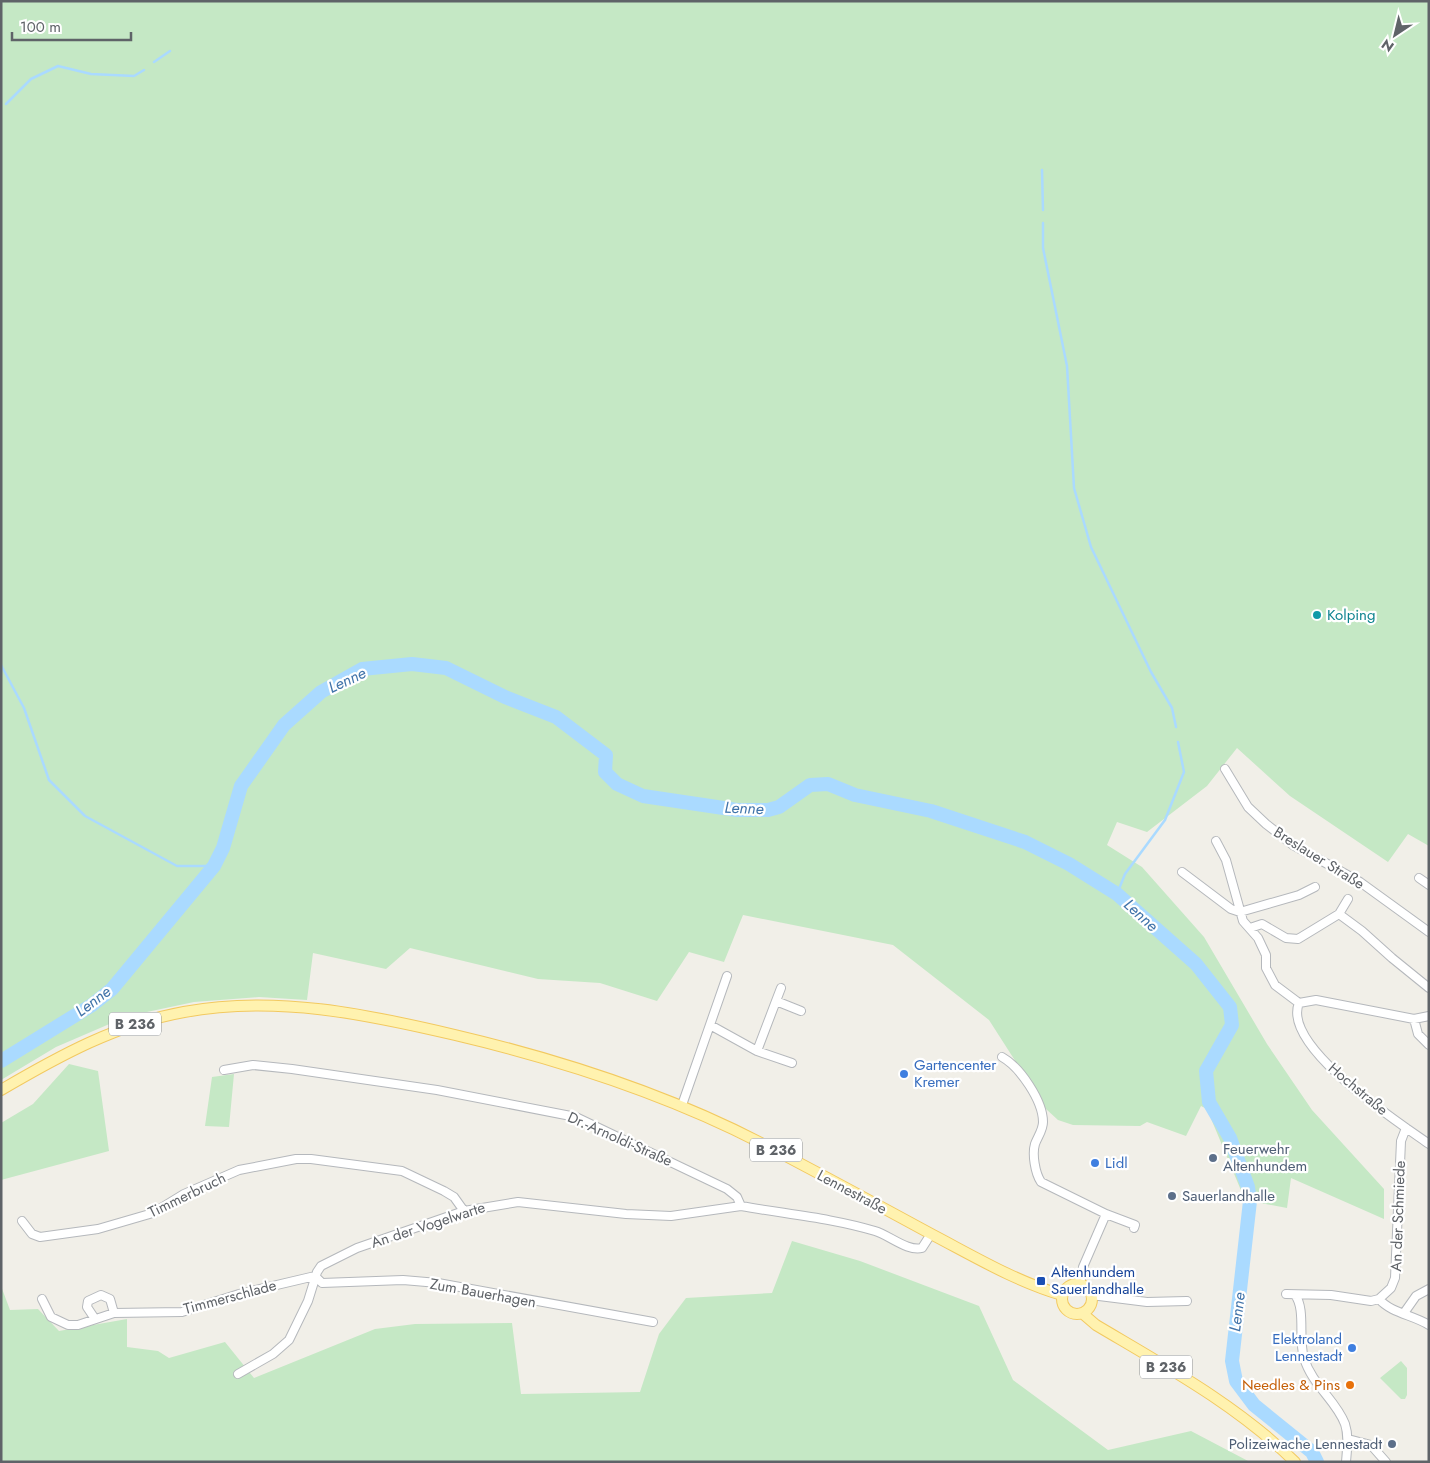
<svg xmlns="http://www.w3.org/2000/svg" width="1430" height="1463" font-family="Jost,sans-serif">
  <style>
    .green { fill: #c5e8c5 }
    .lines { fill: none; stroke-linecap: round; stroke-linejoin: round }
    .stream { stroke: #aadaff; stroke-width: 2.5 }
    .river { stroke: #aadaff; stroke-width: 14 }
    .minor-casing { stroke: #b5b8bc; stroke-width: 10 }
    .major-casing { stroke: #f2c960; stroke-width: 12 }
    .minor { stroke: #fff; stroke-width: 8 }
    .major { stroke: #fff2af; stroke-width: 10 }
    .culture-dot { fill: #0f9aa8; stroke: #fff; stroke-width: 2 }
    .shop-dot { fill: #3f7fe0; stroke: #fff; stroke-width: 2 }
    .service-dot { fill: #5c6f8a; stroke: #fff; stroke-width: 2 }
    .transit-dot { fill: #1a4fb4; stroke: #fff; stroke-width: 2 }
    .food-dot { fill: #e8710a; stroke: #fff; stroke-width: 2 }
    .labels { text-anchor: middle; dominant-baseline: central; stroke-width: 4.5; stroke-linejoin: round; paint-order: stroke }
    .shield { fill: #fff; stroke: #8f9295; stroke-width: 1 }
    .shield-label { font-size: 14px; font-weight: bold; fill: #5f6368 }
    .culture-label { font-size: 15px; fill: #0d838f; stroke: #fff; text-anchor: start }
    .street-label { font-size: 15px; fill: #5f6368; stroke: #fff }
    .shop-label { font-size: 15px; fill: #366cbe; stroke: #fff; text-anchor: start }
    .service-label { font-size: 15px; fill: #4e5e75; stroke: #fff; text-anchor: start }
    .transit-label { font-size: 15px; fill: #164399; stroke: #fff; text-anchor: start }
    .food-label { font-size: 15px; fill: #c56008; stroke: #fff; text-anchor: end }
    .water-label { font-size: 16px; font-style: italic; fill: #4174aa; stroke: #fff }
  </style>
  <rect width="100%" height="100%" fill="#f1efe8"/>
  <path class="green" d="M1,1H1429V846L1408,834L1388,862L1290,796L1237,748L1207,786L1147,832L1117,822L1107,845L1142,867L1204,937L1267,1044L1312,1110L1384,1189V1219L1291,1178L1287,1208L1245,1200L1207,1109L1201,1106L1186,1136L1147,1122L1140,1126L1073,1125L1058,1120L1046,1109L989,1020L893,945L743,915L724,962L689,952L657,1001L600,983L538,979L410,948L386,969L313,953L307,1000L259,997L194,1002L128,1016L56,1047L1,1080Z
    M69,1064L98,1071L109,1151L1,1180V1123L33,1104Z
    M234,1074L229,1127L205,1126L212,1077Z
    M792,1241L860,1261L979,1306L1013,1380L1108,1450L1191,1431L1250,1462H1V1286L10,1310L38,1309L59,1331L127,1319V1347L158,1351L169,1358L225,1342L254,1378L375,1329L415,1324L512,1323L521,1394L640,1392L659,1334L686,1298L772,1293Z
    M1401,1361L1407,1368V1395L1405,1399H1401L1380,1378Z"/>
  <g class="lines">
    <path class="stream" d="M154,62L170,51
      M6,104L31,79L58,66L91,74L134,76L144,70
      M1042,170L1043,210
      M1043,223V248L1067,366L1074,488L1091,547L1151,672L1172,708L1176,727
      M1,665L24,708L49,780L85,816L177,866H214
      M1117,894L1125,874L1165,820L1184,772L1178,742"/>
    <path class="river" d="M1,1061L92,1005L112,989L214,866L223,848L241,786L284,725L321,692L362,669L412,664L446,668L505,697L556,717L606,755L605,772L617,784L643,796L737,810H768L779,807L810,785L828,784L855,795L931,811L1025,842L1069,864L1117,894L1196,964L1230,1007L1232,1025L1206,1071L1209,1102L1230,1138L1248,1187L1250,1201L1232,1361L1236,1381L1254,1405L1312,1452L1317,1462"/>
    <g class="minor-casing">
      <path id="minor" d="M1225,769L1248,807L1266,824L1293,845L1360,882L1429,932
        M1216,841L1226,860L1243,921L1258,938L1266,955V968L1275,985L1299,1003
        M1182,872L1231,909L1240,912L1299,895L1315,887
        M1419,878L1429,885
        M1339,914L1362,931L1392,958L1429,988
        M1250,928L1262,924L1286,938L1298,939L1339,914L1348,899
        M776,1001L781,988
        M1299,1003C1281,1046 1398,1122 1429,1144
        M1299,1003L1316,1000L1414,1019L1429,1016
        M1414,1019L1418,1034L1429,1045
        M710,1025L757,1051L792,1063
        M757,1051L776,1001L801,1011
        M1002,1057C1020,1067 1043,1101 1043,1122C1043,1130 1038,1136 1035,1144C1032,1154 1035,1173 1041,1182L1106,1214L1083,1267L1080,1284
        M224,1070L253,1065L292,1069L437,1090L576,1117L727,1189L737,1197L741,1206C785,1214 832,1218 875,1231C889,1235 908,1252 922,1248L931,1234
        M682,1105L727,976
        M1106,1214L1135,1225L1134,1228
        M22,1221L32,1234L40,1237L98,1229L153,1213L184,1194L239,1170L296,1159H311L402,1171L444,1191L454,1197L464,1211
        M315,1276L322,1283L403,1280L438,1283L653,1322
        M1286,1294L1331,1295L1371,1301L1379,1299C1391,1313 1413,1315 1429,1325
        M1091,1295L1147,1302L1187,1301
        M1295,1295C1306,1309 1298,1339 1304,1358C1312,1385 1336,1400 1345,1424C1349,1436 1347,1449 1346,1462
        M42,1299L51,1317L68,1325H78L114,1313L182,1312L239,1294L315,1276
        M1379,1299L1391,1288L1395,1278L1401,1141L1406,1128
        M1404,1313L1416,1296L1429,1289
        M95,1319L87,1307L88,1301L101,1295L110,1299L114,1313
        M238,1374L273,1354L289,1340L308,1301L317,1272L321,1266L357,1248L464,1211L518,1202L626,1214L671,1216L741,1206
        M1348,1439L1371,1445L1386,1462"/>
    </g>
    <g class="major-casing">
      <path id="major" d="M1,1090C59,1056 117,1024 184,1012C275,995 366,1014 455,1035C561,1060 664,1093 761,1143C819,1173 876,1204 933,1235C975,1257 1015,1281 1062,1295
        M1062 1299a15 15 0 1 1 30 0a15 15 0 1 1-30 0Z
        M1082,1313L1096,1325C1165,1366 1237,1405 1295,1462"/>
    </g>
    <use href="#minor" class="minor"/>
    <use href="#major" class="major"/>
  </g>
  <circle class="culture-dot" cx="1317" cy="615" r="5"/>
  <g class="shop-dot">
    <circle cx="904" cy="1074" r="5"/>
    <circle cx="1095" cy="1163" r="5"/>
    <circle cx="1352" cy="1348" r="5"/>
  </g>
  <g class="service-dot">
    <circle cx="1213" cy="1158" r="5"/>
    <circle cx="1172" cy="1196" r="5"/>
    <circle cx="1392" cy="1444" r="5"/>
  </g>
  <rect class="transit-dot" x="1036" y="1276" width="10" height="10" rx="2.5"/>
  <circle class="food-dot" cx="1350" cy="1385" r="5"/>
  <g class="labels">
    <g class="shield">
      <rect x="109" y="1012.5" width="52" height="23" rx="4"/>
      <rect x="750" y="1138.5" width="52" height="23" rx="4"/>
      <rect x="1140" y="1355.5" width="52" height="23" rx="4"/>
    </g>
    <g class="shield-label">
      <text x="135" y="1024">B 236</text>
      <text x="776" y="1150">B 236</text>
      <text x="1166" y="1367">B 236</text>
    </g>
    <g class="culture-label">
      <text x="1327" y="615">Kolping</text>
    </g>
    <g class="street-label">
      <text transform="translate(1319 858) rotate(32)">Breslauer Straße</text>
      <text transform="translate(1358 1089) rotate(40)">Hochstraße</text>
      <text transform="translate(620 1139) rotate(24)">Dr.-Arnoldi-Straße</text>
      <text transform="translate(852 1192) rotate(28)">Lennestraße</text>
      <text transform="translate(187 1195) rotate(-26)">Timmerbruch</text>
      <text transform="translate(1398 1216) rotate(-88)">An der Schmiede</text>
      <text transform="translate(428 1225) rotate(-18)">An der Vogelwarte</text>
      <text transform="translate(483 1293) rotate(10)">Zum Bauerhagen</text>
      <text transform="translate(230 1297) rotate(-15)">Timmerschlade</text>
    </g>
    <g class="shop-label">
      <text x="914" y="1065">Gartencenter<tspan x="914" dy="17">Kremer</tspan></text>
      <text x="1105" y="1163">Lidl</text>
      <text x="1342" y="1339" text-anchor="end">Elektroland<tspan x="1342" dy="17">Lennestadt</tspan></text>
    </g>
    <g class="service-label">
      <text x="1223" y="1149">Feuerwehr<tspan x="1223" dy="17">Altenhundem</tspan></text>
      <text x="1182" y="1196">Sauerlandhalle</text>
      <text x="1382" y="1444" text-anchor="end">Polizeiwache Lennestadt</text>
    </g>
    <g class="transit-label">
      <text x="1051" y="1272">Altenhundem<tspan x="1051" dy="17">Sauerlandhalle</tspan></text>
    </g>
    <g class="food-label">
      <text x="1340" y="1385">Needles &amp; Pins</text>
    </g>
    <g class="water-label">
      <text transform="translate(347 680) rotate(-25)">Lenne</text>
      <text transform="translate(744 808) rotate(2)">Lenne</text>
      <text transform="translate(1141 915) rotate(42)">Lenne</text>
      <text transform="translate(93 1001) rotate(-37)">Lenne</text>
      <text transform="translate(1237 1312) rotate(-83)">Lenne</text>
    </g>
  </g>
  <rect width="1430" height="1463" fill="none" stroke="#5f6368" stroke-width="5"/>
  <g transform="translate(1395 35) rotate(215)" stroke="#ffffff" stroke-width="4" paint-order="stroke">
  <path d="M0-4L9 19L0 12L-9 19Z" fill="#5f6368"/>
  <text y="-8" font-size="14" font-weight="bold" text-anchor="middle" fill="#5f6368">N</text>
  </g>
  <path d="M12 32v8h119v-8" fill="none" stroke="#5f6368" stroke-width="2.5"/>
  <text x="20" y="32" font-size="15" fill="#5f6368" stroke="#ffffff" stroke-width="4" paint-order="stroke">100 m</text>
</svg>
